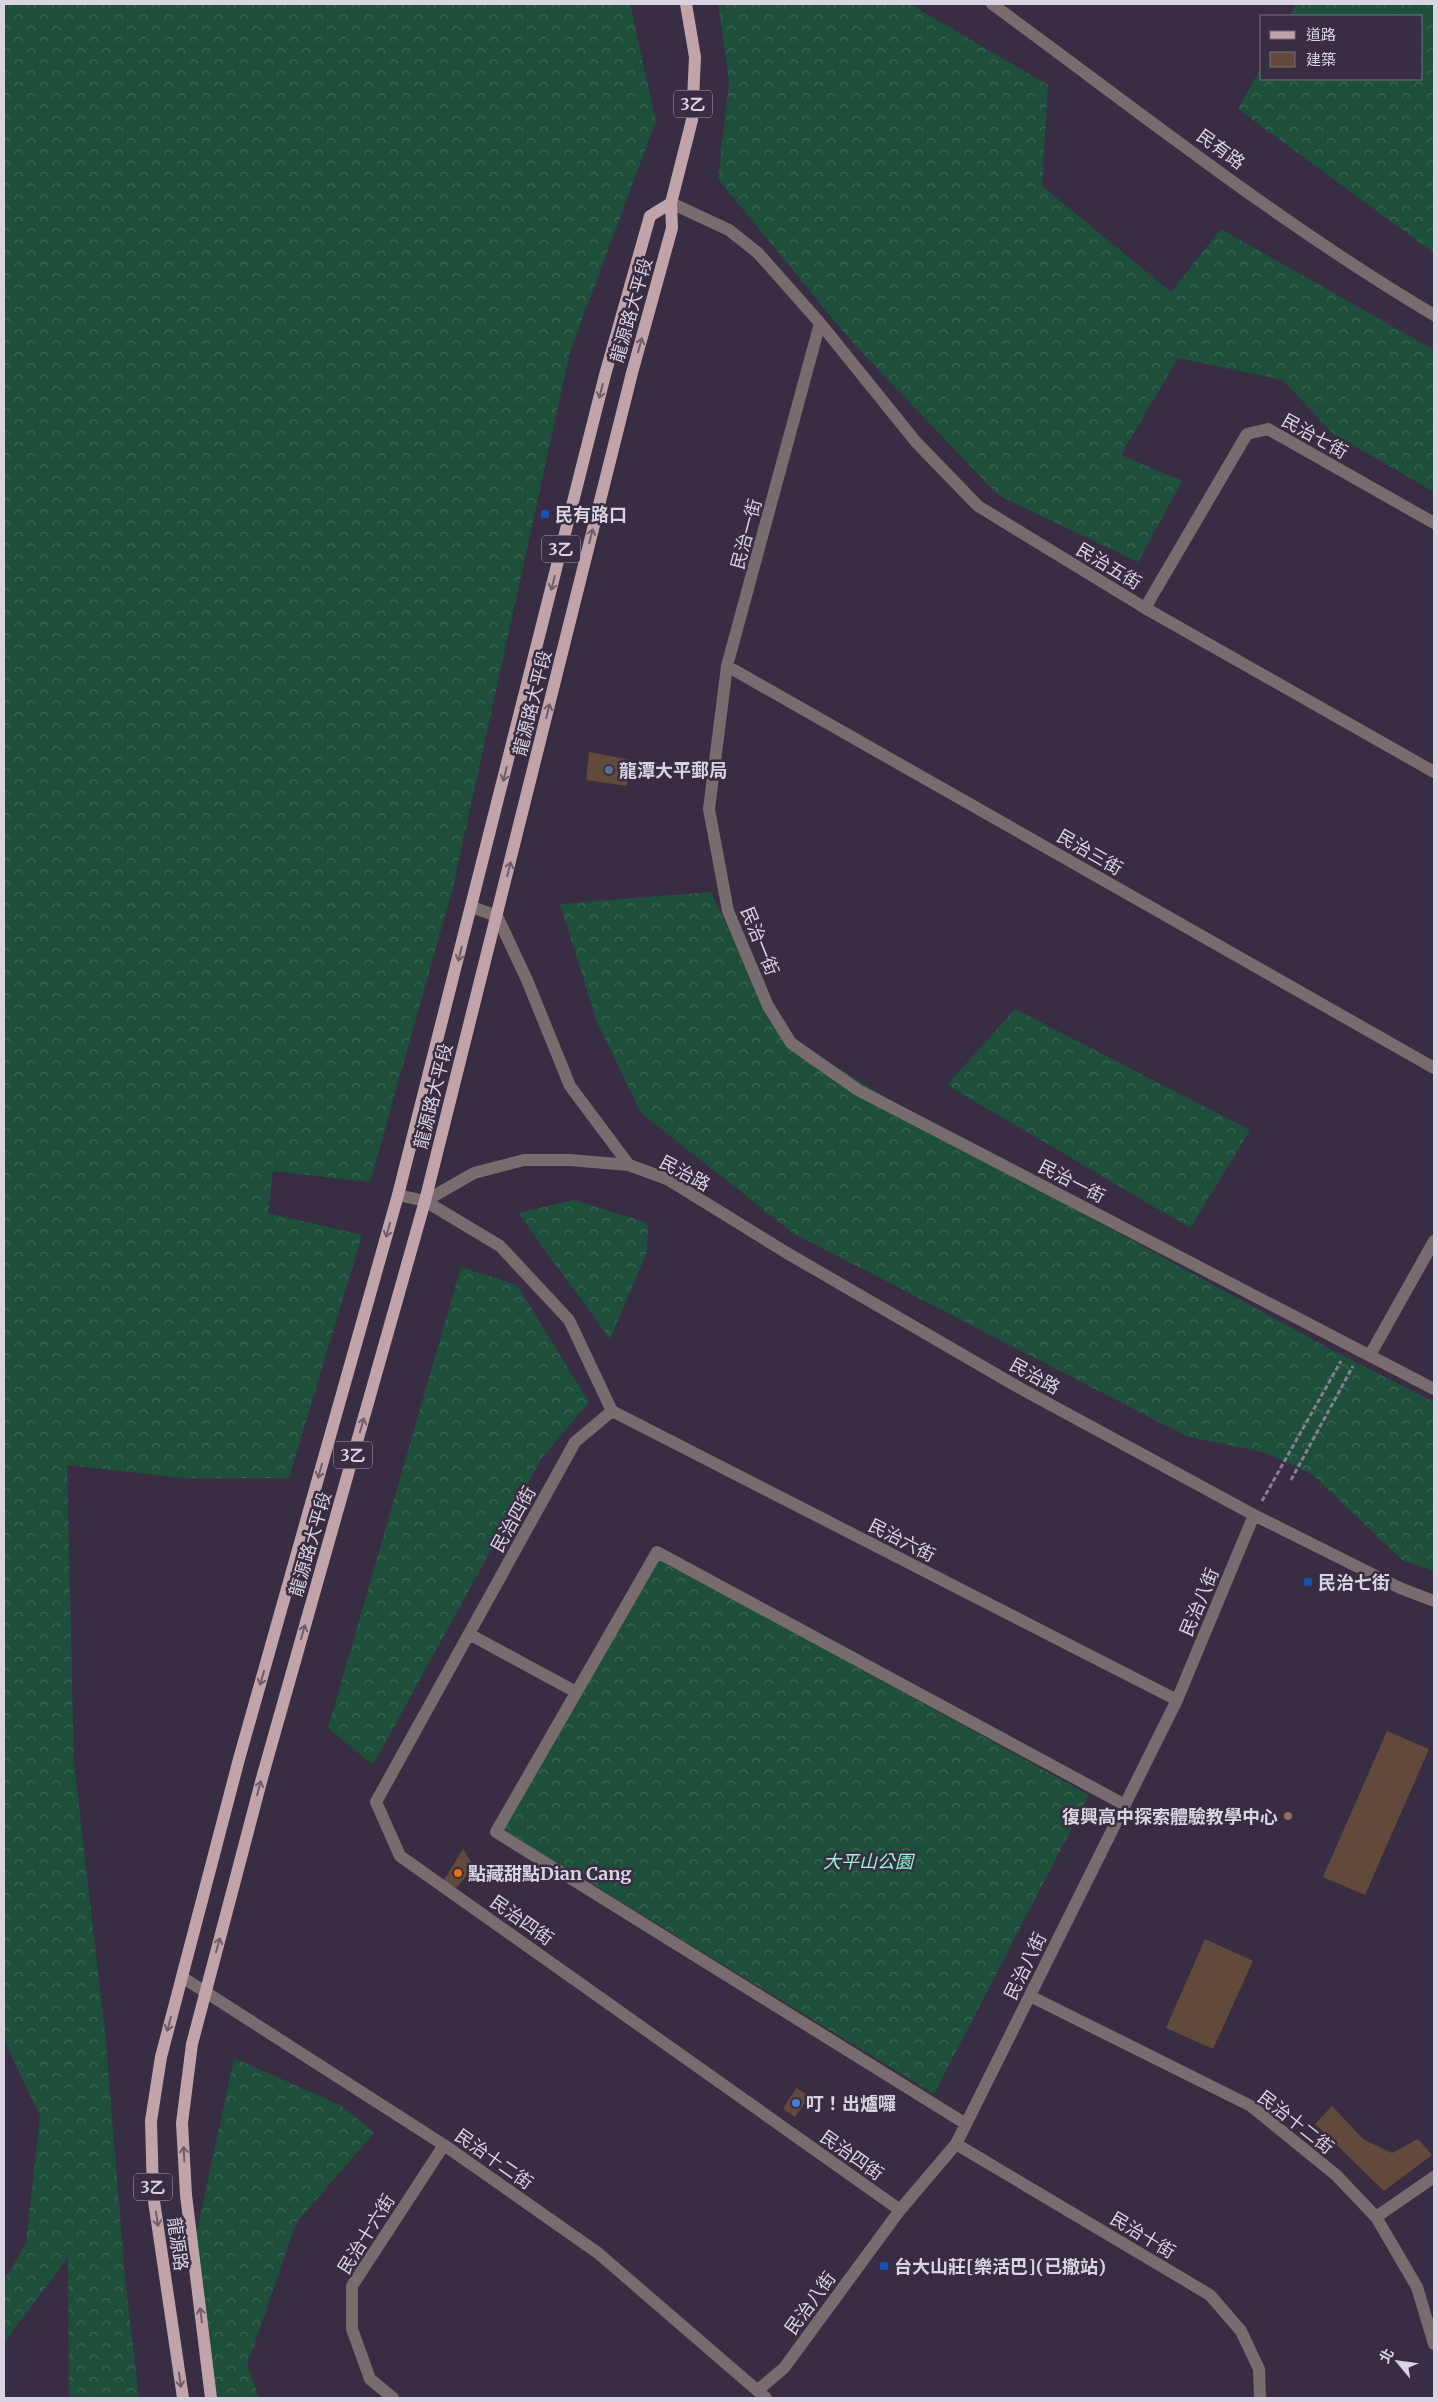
<svg xmlns="http://www.w3.org/2000/svg" width="1438" height="2402" font-family="Merriweather,'Noto Sans TC',serif">
  <style>
    .forest { fill: url(#forest-crowns) }
    .building { fill: #61493c }
    .lines { fill: none; stroke-linecap: round; stroke-linejoin: round }
    .path { stroke: #877e90; stroke-width: 3; stroke-dasharray: 5 2.5; stroke-linecap: butt }
    .minor { stroke: #796c6e; stroke-width: 12 }
    .major { stroke: #c0a4a9; stroke-width: 12 }
    .oneway { stroke: #6e5d6b }
    .transit-dot { fill: #1a4fb4; stroke: #382d42; stroke-width: 2 }
    .service-dot { fill: #5c6f8a; stroke: #382d42; stroke-width: 2 }
    .education-dot { fill: #8d6e63; stroke: #382d42; stroke-width: 2 }
    .food-dot { fill: #e8710a; stroke: #382d42; stroke-width: 2 }
    .shop-dot { fill: #3f7fe0; stroke: #382d42; stroke-width: 2 }
    .labels { text-anchor: middle; dominant-baseline: central; stroke-width: 5; stroke-linejoin: round; paint-order: stroke }
    .shield { fill: #382d42; stroke: #a9a1b1; stroke-width: 1 }
    .shield-label { font-size: 16px; font-weight: bold; fill: #dad3e1 }
    .street-label { font-size: 18px; fill: #dad3e1; stroke: #382d42 }
    .poi-label { font-size: 18px; font-weight: bold; fill: #dad3e1; stroke: #382d42; text-anchor: start }
    .park-label { font-size: 18px; font-style: italic; fill: #8ffbcb; stroke: #382d42 }
  </style>
  <defs>
    <pattern id="forest-crowns" width="20" height="18" patternUnits="userSpaceOnUse" patternTransform="scale(1.25)"><rect width="20" height="18" fill="#1e4f3b"/><path d="M2 6a3 3 0 1 1 6 0M12 15a3 3 0 1 1 6 0" fill="none" stroke="#3e6757"/></pattern>
  </defs>
  <rect width="100%" height="100%" fill="#382d42"/>
  <path class="forest" d="M4,4H630L656,121L570,352L453,887L370,1182L273,1171L268,1213L362,1235L289,1478H183L67,1465L74,1763L106,2041L125,2279L139,2398H69L68,2257L4,2343V2280L26,2244L40,2116L4,2040Z
    M718,4H910L1048,85L1042,186L1171,292L1221,229L1434,350V492L1332,433L1283,380L1178,358L1121,455L1182,481L1138,562L998,495L852,342L718,179L729,81Z
    M1296,4H1434V253L1238,109L1262,66V79H1422V16H1289Z
    M711,892L776,1030L1009,1173L1332,1350L1434,1402V1571L1402,1560L1312,1474L1266,1453L1186,1436L793,1233L641,1113L597,1022L560,904Z
    M1015,1009L1250,1130L1190,1228L947,1085Z
    M574,1200L648,1223L647,1252L610,1339L518,1213Z
    M461,1267L517,1285L589,1402L541,1459L373,1765L328,1728Z
    M659,1557L1089,1795L934,2094L504,1830Z
    M234,2058L340,2105L374,2133L296,2223L247,2365L259,2398H212L194,2245Z"/>
  <path class="building" d="M589,752L631,760L627,786L586,780Z
    M1387,1731L1429,1749L1365,1895L1323,1877Z
    M463,1849L474,1867L456,1888L444,1880Z
    M1205,1939L1253,1961L1213,2049L1166,2028Z
    M796,2088L810,2096L795,2117L783,2109Z
    M1332,2106L1363,2139L1392,2153L1418,2139L1432,2155L1384,2191L1315,2124Z"/>
  <g class="lines">
    <path class="path" d="M1291,1480L1353,1366
      M1262,1501L1341,1361"/>
    <path class="minor" d="M992,4C1137,110 1279,223 1434,315
      M671,203L729,230L758,253L820,323L727,666L709,809L728,911L768,1006L791,1043L858,1090L1434,1389
      M820,323L916,442L978,506L1145,608L1434,772
      M1145,608L1247,434L1268,429L1434,523
      M727,666L1434,1068
      M472,907L497,916L527,980L570,1086L629,1165
      M398,1195L425,1201L474,1173L524,1160H570L629,1165L667,1179L787,1253L1018,1387L1254,1515L1400,1588L1434,1601
      M425,1201L500,1246L569,1320L612,1411
      M1370,1355L1434,1241
      M612,1411L575,1442L376,1802L400,1856L900,2210
      M612,1411L1177,1700
      M469,1634L576,1692
      M182,1977L444,2145L598,2253L766,2398
      M1030,1996L1251,2106L1336,2175L1376,2217L1417,2287L1434,2344
      M966,2124L496,1832L657,1552L1125,1805
      M956,2144L1210,2295L1241,2331L1259,2369L1260,2398
      M1376,2217L1434,2177
      M758,2390L784,2368L900,2210L956,2144L1177,1700L1254,1515
      M393,2398L370,2379L352,2329V2286L444,2145"/>
    <path class="major" d="M183,2398L153,2194L151,2121L161,2057L239,1759L398,1195L605,375L650,216L671,203
      M211,2398L186,2195L182,2123L192,2044L262,1778L425,1201L632,373L672,228L671,203L692,120L695,57L686,4"/>
  </g>
  <defs><path id="oneway-shaft" d="M-6 0H5M1.5-3L5.5 0L1.5 3" fill="none" stroke-width="1.6" stroke-linecap="round" stroke-linejoin="round" transform="scale(1.25)"/></defs>
  <g class="oneway">
    <use href="#oneway-shaft" transform="translate(640 345) rotate(-74)"/>
    <use href="#oneway-shaft" transform="translate(601 391) rotate(104)"/>
    <use href="#oneway-shaft" transform="translate(591 536) rotate(-76)"/>
    <use href="#oneway-shaft" transform="translate(553 583) rotate(104)"/>
    <use href="#oneway-shaft" transform="translate(548 711) rotate(-76)"/>
    <use href="#oneway-shaft" transform="translate(505 774) rotate(104)"/>
    <use href="#oneway-shaft" transform="translate(509 869) rotate(-76)"/>
    <use href="#oneway-shaft" transform="translate(460 954) rotate(104)"/>
    <use href="#oneway-shaft" transform="translate(388 1230) rotate(106)"/>
    <use href="#oneway-shaft" transform="translate(362 1425) rotate(-74)"/>
    <use href="#oneway-shaft" transform="translate(320 1471) rotate(106)"/>
    <use href="#oneway-shaft" transform="translate(303 1632) rotate(-74)"/>
    <use href="#oneway-shaft" transform="translate(262 1678) rotate(106)"/>
    <use href="#oneway-shaft" transform="translate(259 1788) rotate(-75)"/>
    <use href="#oneway-shaft" transform="translate(218 1945) rotate(-75)"/>
    <use href="#oneway-shaft" transform="translate(169 2024) rotate(105)"/>
    <use href="#oneway-shaft" transform="translate(184 2154) rotate(-93)"/>
    <use href="#oneway-shaft" transform="translate(157 2219) rotate(82)"/>
    <use href="#oneway-shaft" transform="translate(201 2315) rotate(-97)"/>
    <use href="#oneway-shaft" transform="translate(180 2380) rotate(82)"/>
  </g>
  <g class="transit-dot">
    <rect x="540" y="509" width="10" height="10" rx="2.5"/>
    <rect x="1303" y="1577" width="10" height="10" rx="2.5"/>
    <rect x="879" y="2261" width="10" height="10" rx="2.5"/>
  </g>
  <circle class="service-dot" cx="609" cy="770" r="5"/>
  <circle class="education-dot" cx="1288" cy="1816" r="5"/>
  <circle class="food-dot" cx="458" cy="1873" r="5"/>
  <circle class="shop-dot" cx="796" cy="2103" r="5"/>
  <g class="labels">
    <g class="shield">
      <rect x="674" y="90.5" width="38" height="27" rx="4"/>
      <rect x="542" y="535.5" width="38" height="27" rx="4"/>
      <rect x="334" y="1441.5" width="38" height="27" rx="4"/>
      <rect x="134" y="2173.5" width="38" height="27" rx="4"/>
    </g>
    <g class="shield-label">
      <text x="693" y="104">3乙</text>
      <text x="561" y="549">3乙</text>
      <text x="353" y="1455">3乙</text>
      <text x="153" y="2187">3乙</text>
    </g>
    <g class="street-label">
      <text transform="translate(1221 149) rotate(36)">民有路</text>
      <text transform="translate(631 310) rotate(-74)">龍源路大平段</text>
      <text transform="translate(1315 436) rotate(29)">民治七街</text>
      <text transform="translate(746 534) rotate(-75)">民治一街</text>
      <text transform="translate(1109 566) rotate(31)">民治五街</text>
      <text transform="translate(532 703) rotate(-76)">龍源路大平段</text>
      <text transform="translate(1090 852) rotate(30)">民治三街</text>
      <text transform="translate(760 941) rotate(68)">民治一街</text>
      <text transform="translate(433 1096) rotate(-76)">龍源路大平段</text>
      <text transform="translate(685 1173) rotate(28)">民治路</text>
      <text transform="translate(1072 1181) rotate(27)">民治一街</text>
      <text transform="translate(1035 1376) rotate(29)">民治路</text>
      <text transform="translate(513 1519) rotate(-61)">民治四街</text>
      <text transform="translate(902 1540) rotate(27)">民治六街</text>
      <text transform="translate(310 1544) rotate(-74)">龍源路大平段</text>
      <text transform="translate(1199 1602) rotate(-67)">民治八街</text>
      <text transform="translate(522 1920) rotate(35)">民治四街</text>
      <text transform="translate(1025 1966) rotate(-64)">民治八街</text>
      <text transform="translate(1296 2122) rotate(38)">民治十二街</text>
      <text transform="translate(852 2155) rotate(35)">民治四街</text>
      <text transform="translate(494 2159) rotate(35)">民治十二街</text>
      <text transform="translate(366 2234) rotate(-58)">民治十六街</text>
      <text transform="translate(1143 2235) rotate(31)">民治十街</text>
      <text transform="translate(178 2244) rotate(82)">龍源路</text>
      <text transform="translate(810 2303) rotate(-54)">民治八街</text>
    </g>
    <g class="poi-label">
      <text x="555" y="514">民有路口</text>
      <text x="619" y="770">龍潭大平郵局</text>
      <text x="1318" y="1582">民治七街</text>
      <text x="1278" y="1816" text-anchor="end">復興高中探索體驗教學中心</text>
      <text x="468" y="1873">點藏甜點Dian Cang</text>
      <text x="806" y="2103">叮！出爐囉</text>
      <text x="894" y="2266">台大山莊[樂活巴](已撤站)</text>
    </g>
    <g class="park-label">
      <text x="868" y="1861">大平山公園</text>
    </g>
  </g>
  <rect width="1438" height="2402" fill="none" stroke="#dad3e1" stroke-width="10"/>
  <rect x="1260" y="15" width="162" height="65" fill="#382d42" stroke="#796f82"/>
  <rect x="1270" y="31" width="25" height="8" fill="#c0a4a9" stroke="#796f82"/>
  <text x="1306" y="40" font-size="15" fill="#dad3e1">道路</text>
  <rect x="1270" y="52" width="25" height="15" fill="#61493c" stroke="#796f82"/>
  <text x="1306" y="65" font-size="15" fill="#dad3e1">建築</text>
  <g transform="translate(1398 2362) rotate(299)" stroke="#382d42" stroke-width="4" paint-order="stroke">
  <path d="M0-4L9 19L0 12L-9 19Z" fill="#dad3e1"/>
  <text y="-8" font-size="14" font-weight="bold" text-anchor="middle" fill="#dad3e1">北</text>
  </g>
</svg>
